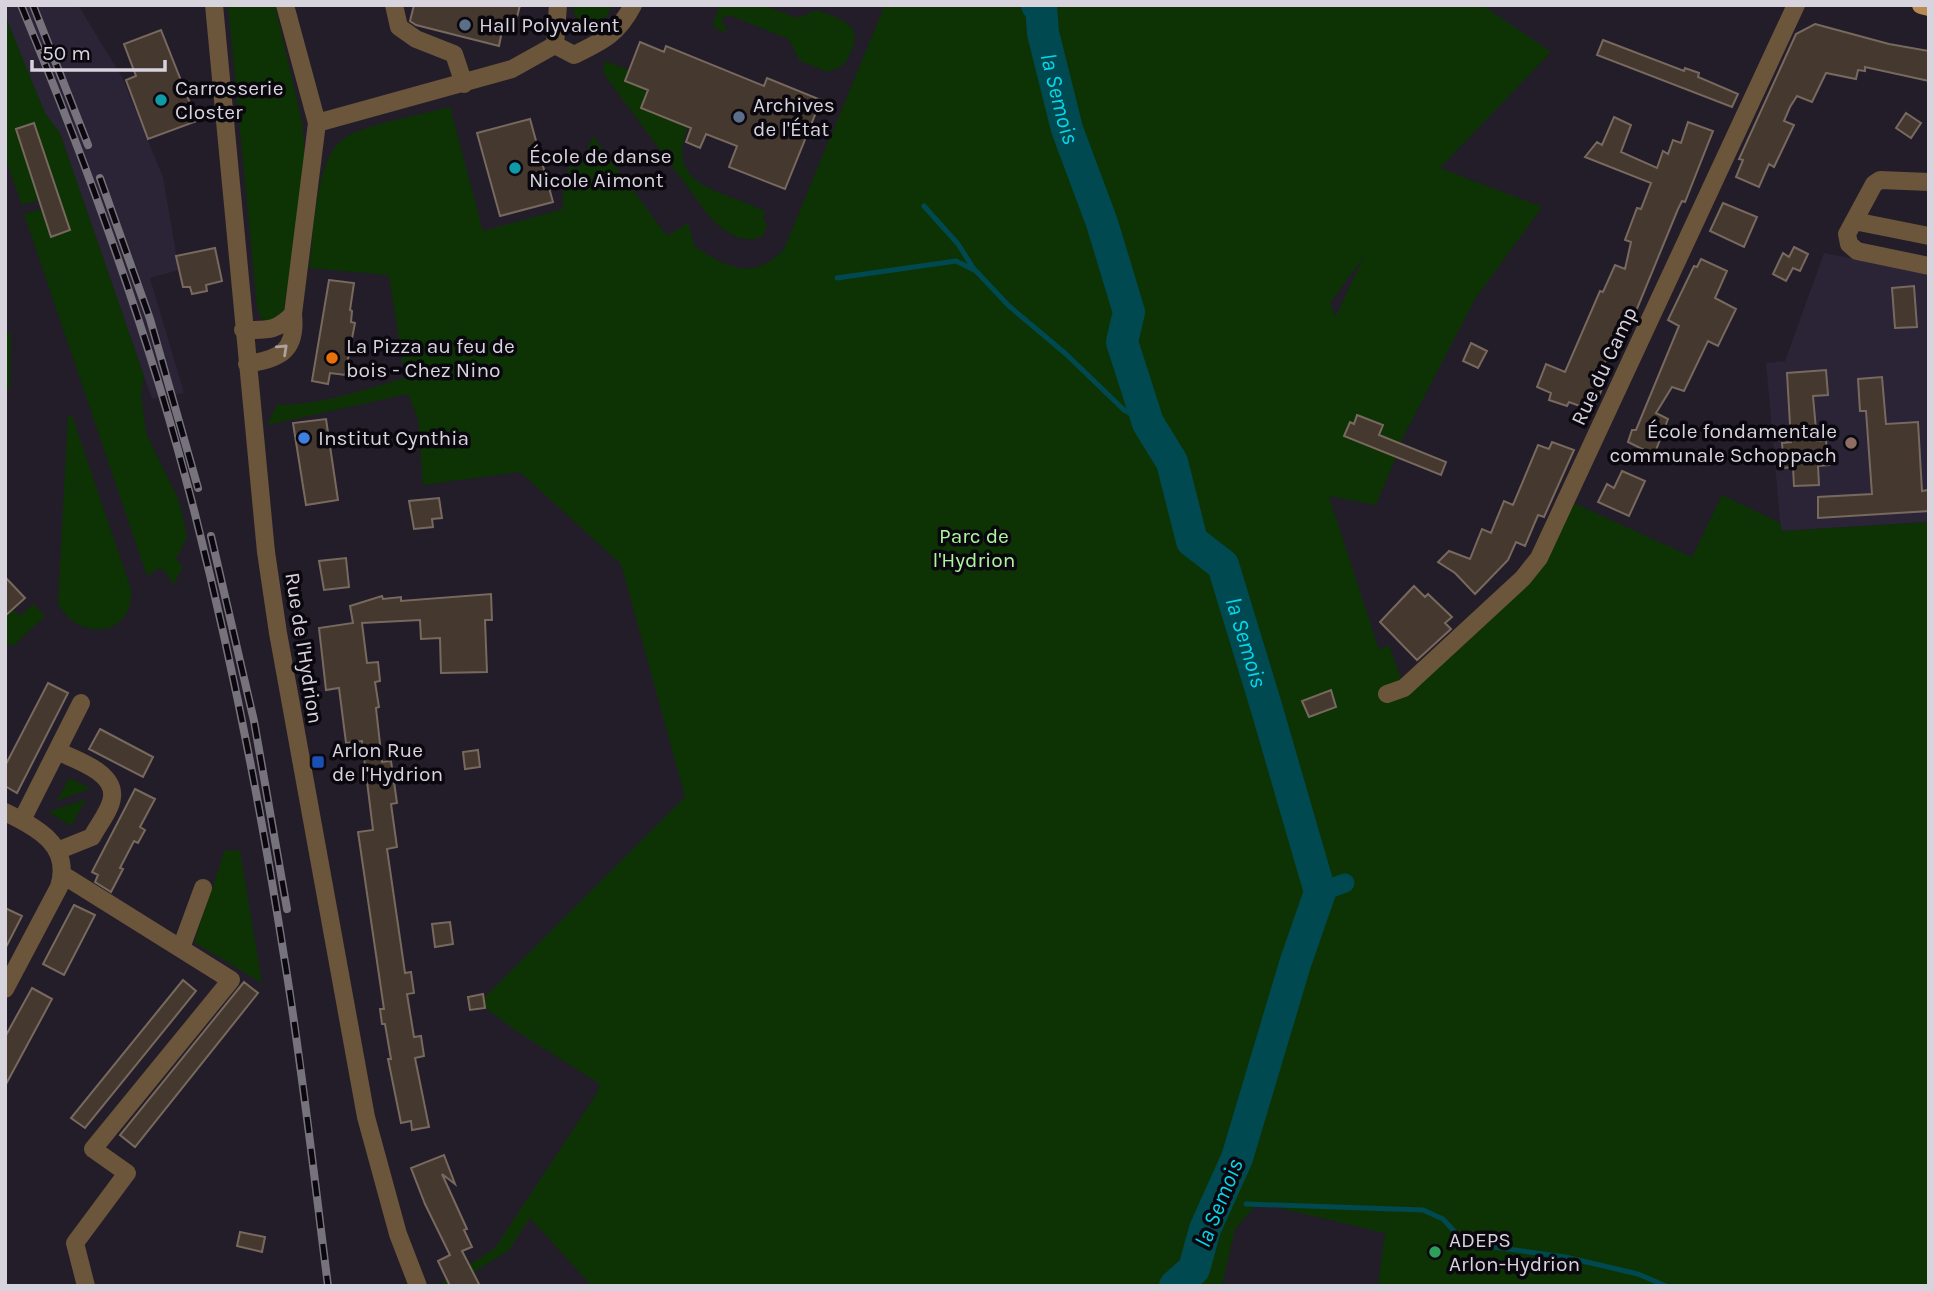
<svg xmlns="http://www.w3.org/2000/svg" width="1934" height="1291" font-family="Karla,sans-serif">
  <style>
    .built { fill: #2b2336 }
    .green { fill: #0d3305; fill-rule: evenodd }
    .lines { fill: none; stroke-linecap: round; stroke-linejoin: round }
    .stream { stroke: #004951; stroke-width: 5 }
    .canal { stroke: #004951; stroke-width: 19 }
    .river { stroke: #004951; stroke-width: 32 }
    .building { fill: #45382e; stroke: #78695f; stroke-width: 2 }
    .minor { stroke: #6b553b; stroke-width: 18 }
    .major { stroke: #b88953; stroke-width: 18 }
    .rail-casing { stroke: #77737d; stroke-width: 8 }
    .rail { stroke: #0a080e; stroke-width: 5; stroke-dasharray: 16; stroke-linecap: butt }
    .oneway { stroke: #aca19c }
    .service-dot { fill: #5c6f8a; stroke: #0a080e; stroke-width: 2.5 }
    .culture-dot { fill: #0f9aa8; stroke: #0a080e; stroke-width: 2.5 }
    .food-dot { fill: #e8710a; stroke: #0a080e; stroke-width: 2.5 }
    .shop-dot { fill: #3f7fe0; stroke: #0a080e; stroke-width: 2.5 }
    .education-dot { fill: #8d6e63; stroke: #0a080e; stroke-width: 2.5 }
    .transit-dot { fill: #1a4fb4; stroke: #0a080e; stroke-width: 2.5 }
    .leisure-dot { fill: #2e9e5b; stroke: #0a080e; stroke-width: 2.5 }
    .labels { text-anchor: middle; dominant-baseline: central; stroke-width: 7; stroke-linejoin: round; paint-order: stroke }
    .poi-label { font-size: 21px; fill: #d8d4dd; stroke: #0a080e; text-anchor: start }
    .street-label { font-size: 21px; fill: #d8d4dd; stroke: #0a080e }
    .park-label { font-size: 21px; fill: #adf69e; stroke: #0a080e }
    .water-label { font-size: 23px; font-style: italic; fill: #05d6ec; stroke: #0a080e }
  </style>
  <rect width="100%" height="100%" fill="#221d29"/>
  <path class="built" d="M5,5H78L122,77L163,177L179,270L150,278L184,393L152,399L60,134L45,113L16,45L5,15Z
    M1824,253L1929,273V522L1781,531L1766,363L1785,361Z"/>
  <path class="green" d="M228,5H275L302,122L304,143V167L284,311L270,323L261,318L257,307Z
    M573,5H612C607,19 600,23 586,27L575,16Z
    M720,5H762L798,18L817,10C852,23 867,28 843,66L827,72L799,60L789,39L729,15L721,19L728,33L714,28L713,23Z
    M885,5H1482L1551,52L1440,168L1542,207L1475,299L1400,443L1379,435L1383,425L1357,416L1354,424L1350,423L1345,437L1396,457L1376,505L1329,496L1379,650L1389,645L1404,687L1523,578L1567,500L1692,557L1722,495L1780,523L1782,531L1929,522V1286H1378L1385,1233L1258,1203L1235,1229L1222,1286H592L530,1218L508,1251L451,1286H437L495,1248L597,1093L600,1084L515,1030L479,1003L685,797L621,564L520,472L423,485L418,419L408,394L267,425L277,405C322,405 362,390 405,378L389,275L309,268C314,235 315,160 342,140C360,125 425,114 450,107L483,231L563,209V178L569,176L567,167H580L593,136L667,236L688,223L695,247C729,268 752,282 784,249ZM1364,256L1336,316H1335L1330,303Z
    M5,15L45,113L60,133L144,376L141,394L146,433L179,501L187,537L176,559L183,567L173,585L166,572L159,568L147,576L24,214L42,209L51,236L69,230L34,123L16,129L39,200L22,205L5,157Z
    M605,61L629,70L625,81L648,90L641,108L688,126C663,191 727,189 766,212L763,216L767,227L762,237C741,245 723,231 709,216L606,77L603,70Z
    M5,331L11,334L10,387L7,391L5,389Z
    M68,415L72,416L131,589C134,638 77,642 58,603Z
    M33,604L45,616L13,646L5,643V616L13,609L20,616Z
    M69,778L91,788L57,801L68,780Z
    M86,799L71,826L50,813L51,811Z
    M225,850L240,851L262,983L194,942Z"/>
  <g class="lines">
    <path class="stream" d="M924,206L958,244L974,269
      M837,278L956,261L976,271L1009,306L1066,354L1124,410L1148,423
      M1217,1203L1231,1204
      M1246,1204L1423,1210L1443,1219L1465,1243L1565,1257L1638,1274L1666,1286"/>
    <path class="canal" d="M1320,892L1345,883"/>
    <path class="river" id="s1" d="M1037,5L1041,7L1043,33L1067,129L1102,223L1129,312L1122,342L1148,423L1172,462L1192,541L1223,565L1266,706L1320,892L1295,964L1237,1158L1205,1229L1194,1269L1175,1286"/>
  </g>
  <path class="building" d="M414,5H520L514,29L503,26L499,46L416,25L410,21Z
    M1815,24L1889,44L1929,51V81L1865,67V71L1858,70L1856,79L1826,73L1812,102L1797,96L1790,107L1784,121L1794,125L1774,167L1769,164L1759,187L1736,177L1743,160L1739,159L1796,34Z
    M161,30L197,121L148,139L126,80L136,76L124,44Z
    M1603,40L1684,71L1685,68L1699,73L1698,77L1738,94L1732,107L1597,55Z
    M640,42L664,52L666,46L764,86L767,78L821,100L785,189L729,167L737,146L706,134L700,148L686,142L691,128L641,108L648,90L625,81Z
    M1906,113L1921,123L1911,138L1896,128Z
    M1614,117L1631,125L1621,152L1657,168L1663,151L1668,154L1673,140L1681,143L1688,122L1713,131L1685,202L1682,201L1678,209L1632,321L1623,318L1598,379L1605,381L1593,411L1569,402L1567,406L1549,400L1551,393L1537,387L1546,364L1565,372L1600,291L1603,292L1615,265L1625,269L1631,242L1625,240L1637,208L1641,209L1651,183L1585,157L1597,142L1602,145Z
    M530,119L553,202L500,216L477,133Z
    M34,123L70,230L51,237L16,129Z
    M1723,203L1757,217L1744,247L1710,231Z
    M1794,247L1808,254L1800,271L1793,268L1786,281L1773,274L1783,253L1789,257Z
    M215,248L222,281L206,285L207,291L192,294L190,287H183L176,256Z
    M1701,259L1727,271L1715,298L1736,309L1718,346L1708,341L1684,391L1672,387L1656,413L1668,419L1654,455L1628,442L1632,430H1636L1679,326L1668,320L1694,266L1697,267Z
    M329,280L354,283L350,310L352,311L351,322L355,323L345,375L330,373L328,384L312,381Z
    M1914,286L1917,327L1895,328L1892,288Z
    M1471,343L1487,351L1478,368L1463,361Z
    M1826,370L1828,395L1813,396L1817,441H1826L1829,465L1818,466L1819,485L1794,486L1793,467L1784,468L1782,443L1791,442L1787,373Z
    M1882,377L1886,424L1918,422L1922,491L1928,490L1929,511L1818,518V497L1872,494L1866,411H1860L1858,379Z
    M1357,415L1383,425L1379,435L1446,462L1441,475L1344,436L1350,422L1354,424Z
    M326,419L338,500L306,505L293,423Z
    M1552,442L1574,450L1544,517L1538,515L1525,546L1516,542L1508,560L1475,594L1455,573L1438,562L1449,551L1470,559L1482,529L1491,533L1504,501L1513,505L1538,445L1549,449Z
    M1622,471L1645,481L1629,516L1598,502L1607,484L1614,488Z
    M439,498L442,518L432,519L433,527L414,529L409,501Z
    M346,558L349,587L324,590L319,561Z
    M5,577L25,598L5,616Z
    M1414,586L1425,597L1428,594L1452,617L1445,623L1451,629L1417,660L1380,622Z
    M491,594L492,620H485L487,672L441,673L440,638L421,639L420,620L362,623L367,663L378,662L380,681L375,682L379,707L376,708L382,762L391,761L397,803L391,804L397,847L387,849L405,973L411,972L414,993L407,994L414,1037L421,1036L424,1056L415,1058L429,1127L412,1130L411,1121L401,1123L388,1059H391L385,1024H382L380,1009H384L358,832L373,830L362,741L346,743L339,688L326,690L319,628L353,623L350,606L382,596L383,599L401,597V601Z
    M48,683L68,693L17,793L5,786V766Z
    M1331,690L1336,707L1309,717L1302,701Z
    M100,729L153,757L143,777L89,749Z
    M478,750L480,767L465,769L463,752Z
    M135,789L155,799L140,827L145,830L138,843L134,841L120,868L123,869L111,892L95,882L98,875L92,872Z
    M74,905L95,915L64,975L43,964Z
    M5,908L22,916L5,949Z
    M450,922L453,944L435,947L432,924Z
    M183,980L196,991L85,1128L71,1118Z
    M244,982L258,993L135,1147L120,1135Z
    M32,988L52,999L5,1086V1037Z
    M483,994L485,1008L470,1010L468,997Z
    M444,1155L455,1184L442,1174L467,1229L464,1230L472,1247L462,1251L480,1286H450L438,1261L450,1255L425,1204L411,1168Z
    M240,1232L265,1237L262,1252L237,1246Z"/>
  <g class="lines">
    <path class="minor" d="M214,5L266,552L278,633L366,1117L398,1234L418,1286
      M394,5L399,27L416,39L454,54L464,84
      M555,45L574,55C603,41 618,34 633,5
      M555,45L558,5
      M317,123L512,69L555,45
      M1929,182L1880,180L1874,184L1847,234L1849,244L1857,251L1929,266
      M1854,221L1929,236
      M243,330C267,330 276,332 293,314
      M247,364C280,359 297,351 293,314L317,123L285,5
      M1387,694L1404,688L1523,578L1539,558L1796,5
      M5,812C37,828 72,845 59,887L5,989
      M22,820L81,703
      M57,851L92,837C98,825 111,810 112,797C115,772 76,760 57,751
      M63,875L231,980L93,1149L127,1173L75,1243L86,1286
      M181,948L203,888"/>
    <path class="major" d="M1921,5L1929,7"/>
    <g class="rail-casing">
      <path id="rail" d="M21,5C90,171 151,340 195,514C232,660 261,808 284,956C302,1066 314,1176 328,1286
        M33,5L88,145
        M100,178L150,319L198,488
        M211,536L254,721L287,909"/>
    </g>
    <use href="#rail" class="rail"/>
  </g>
  <defs><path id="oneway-chevron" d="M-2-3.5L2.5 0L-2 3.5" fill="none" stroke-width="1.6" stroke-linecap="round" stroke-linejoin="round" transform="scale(1.75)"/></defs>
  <use class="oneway" href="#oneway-chevron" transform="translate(283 349) rotate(-43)"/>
  <g class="service-dot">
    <circle cx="465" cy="25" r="7"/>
    <circle cx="739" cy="117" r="7"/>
  </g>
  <g class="culture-dot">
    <circle cx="161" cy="100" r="7"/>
    <circle cx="515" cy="168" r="7"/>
  </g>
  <circle class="food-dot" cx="332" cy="358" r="7"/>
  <circle class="shop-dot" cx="304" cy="438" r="7"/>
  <circle class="education-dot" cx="1851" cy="443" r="7"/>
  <rect class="transit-dot" x="311" y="755" width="14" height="14" rx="3.5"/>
  <circle class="leisure-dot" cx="1435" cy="1252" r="7"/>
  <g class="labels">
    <g class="poi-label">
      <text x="479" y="25">Hall Polyvalent</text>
      <text x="175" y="88">Carrosserie<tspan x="175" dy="24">Closter</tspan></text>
      <text x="753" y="105">Archives<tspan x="753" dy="24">de l'État</tspan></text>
      <text x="529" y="156">École de danse<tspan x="529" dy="24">Nicole Aimont</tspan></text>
      <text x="346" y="346">La Pizza au feu de<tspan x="346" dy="24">bois - Chez Nino</tspan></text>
      <text x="1837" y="431" text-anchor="end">École fondamentale<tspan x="1837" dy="24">communale Schoppach</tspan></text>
      <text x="318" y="438">Institut Cynthia</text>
      <text x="332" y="750">Arlon Rue<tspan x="332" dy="24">de l'Hydrion</tspan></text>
      <text x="1449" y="1240">ADEPS<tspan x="1449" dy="24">Arlon-Hydrion</tspan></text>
    </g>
    <g class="street-label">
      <text transform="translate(1604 366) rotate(-65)">Rue du Camp</text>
      <text transform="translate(304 648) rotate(81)">Rue de l'Hydrion</text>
    </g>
    <g class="park-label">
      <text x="974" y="536">Parc de<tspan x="974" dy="24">l'Hydrion</tspan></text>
    </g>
    <g class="water-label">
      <text stroke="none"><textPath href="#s1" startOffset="98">la Semois</textPath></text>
      <text stroke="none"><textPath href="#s1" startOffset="686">la Semois</textPath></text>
      <text transform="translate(1219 1203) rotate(-68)">la Semois</text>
    </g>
  </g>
  <rect width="1934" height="1291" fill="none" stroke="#d8d4dd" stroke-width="14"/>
  <path d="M32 60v10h133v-10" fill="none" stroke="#d8d4dd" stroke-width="3.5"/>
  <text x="42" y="60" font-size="21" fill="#d8d4dd" stroke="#0a080e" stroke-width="5" paint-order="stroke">50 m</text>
</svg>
